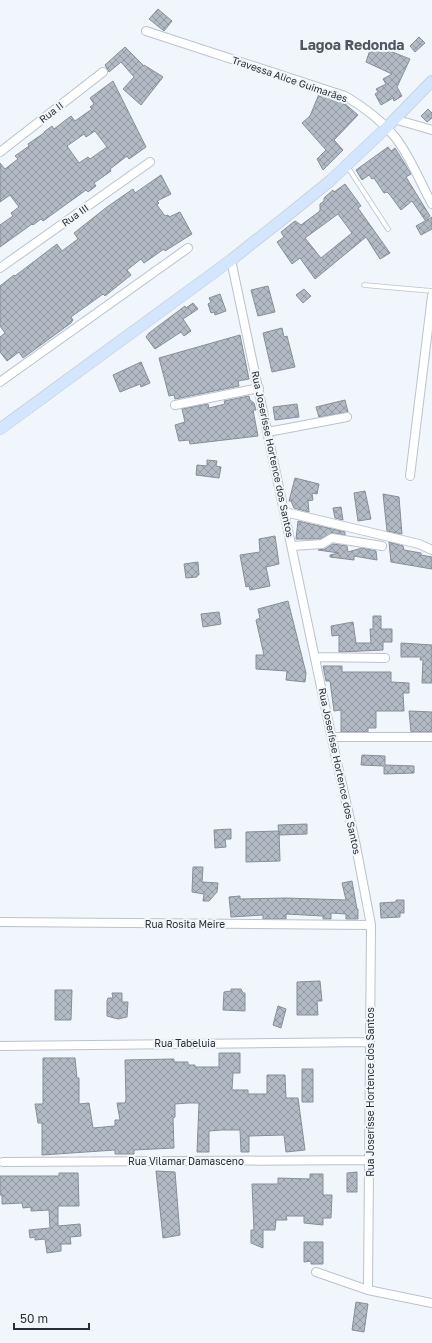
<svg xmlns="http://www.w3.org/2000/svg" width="432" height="1343" font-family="'Golos Text',sans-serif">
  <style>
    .building { fill: url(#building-cross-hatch); stroke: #868e98; fill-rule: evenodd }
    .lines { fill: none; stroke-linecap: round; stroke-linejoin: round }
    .lane-casing { stroke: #bac2cd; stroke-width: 5.5 }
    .street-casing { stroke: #bac2cd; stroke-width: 10 }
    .secondary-casing { stroke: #bac2cd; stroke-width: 12 }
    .lane { stroke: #fff; stroke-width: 4 }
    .street { stroke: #fff; stroke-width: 8 }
    .secondary { stroke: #d4e6fe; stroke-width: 11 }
    .labels { text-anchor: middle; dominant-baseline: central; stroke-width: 4; stroke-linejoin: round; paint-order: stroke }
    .street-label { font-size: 10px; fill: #2b2e33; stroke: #f1f6fd }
    .district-label { font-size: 14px; font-weight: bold; fill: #505761; stroke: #f1f6fd }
  </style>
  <defs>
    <pattern id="building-cross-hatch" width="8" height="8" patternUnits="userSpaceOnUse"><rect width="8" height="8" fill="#b2bac5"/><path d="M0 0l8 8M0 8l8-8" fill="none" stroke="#9198a1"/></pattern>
  </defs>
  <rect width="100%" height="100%" fill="#f1f6fd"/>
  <path class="building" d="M158,9L172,21L164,31L149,19Z
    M419,37L425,43L415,52L410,46Z
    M372,44L410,59L397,87L402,96L394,101L393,98L381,105L375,94L378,92L376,89L386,84L383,79L392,74L366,62Z
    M125,47L144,66V65L152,70L163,77L141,105L123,89L134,77L121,62L109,72L105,65Z
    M113,81L146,147L129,159L127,156L110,169L111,171L94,183L96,186L88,192L86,190L43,221L41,219L33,225L32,224L0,247V225L13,216L11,213L19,207L10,195L0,202V163L5,169L18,159L15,156L29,146L28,144L44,133V132L52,126L54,129L71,116L75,121L92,109L90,107L94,104L90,98ZM95,131L107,147L90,159L88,157L79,163L67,146L84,134L86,137Z
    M319,94L343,102L358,115L334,140L343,150L323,170L317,159L326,150L302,123L310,116Z
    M428,109L432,113V118L427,122L421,116Z
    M388,147L391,151L395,148L411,174L406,177L430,216L425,220L412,201L401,210L390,195L387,192L384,193L374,178L372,179L369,175L362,180L356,170Z
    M161,175L171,194L157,201L159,203L157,205L165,216L168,215L169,217L180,212L192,234L165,251L164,249L144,263L141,259L127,270L131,275L105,296L103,294L71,317L73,320L71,323L23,358L19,352L7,361L0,352V337L5,333L0,326V286L14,275L15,276L57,244L62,251L78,239L74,233L107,207L133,189L135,193Z
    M345,184L361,206L358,208L390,253L380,259L366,237L315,279L300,258L292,264L277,242L284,237L281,232L295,221L301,225L320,211V204L324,201V198L333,190L334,192ZM338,214L352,233L321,258L305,238Z
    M432,217V229L421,235L416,226Z
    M268,286L275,312L258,316L251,290Z
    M304,289L311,296L303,303L296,295Z
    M220,294L226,311L215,315L214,312L211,313L208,304L211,302L209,298Z
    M193,303L198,309L183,319L191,331L184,336L181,332L155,349L146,337L149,333L185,306L186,308Z
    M282,328L284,337L287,336L295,367L272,372L263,333Z
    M240,335L249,379L238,381L239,386L175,399L174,395L169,396L159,358Z
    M141,362L150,383L141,387L140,384L120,392L113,375Z
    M249,396L250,400L254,403L256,410H253L258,436L190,444L189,440L179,441L175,425L185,422L182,409L208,404L209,408L225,404L224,401Z
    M345,400L348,412L319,417L316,407Z
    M297,404L299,417L275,420L273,407Z
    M207,460L217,461L216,466L221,467L219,478L196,475L197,465L207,466Z
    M295,478L319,484L317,494L312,493L313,500L308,501L309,512L294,508L291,501H289Z
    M365,491L371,519L358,521L354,493Z
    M383,494L399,497L402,534L387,531Z
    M341,507L343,520L335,518L333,508Z
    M298,521L345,532V535L332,533L320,539H296Z
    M275,536L279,564L266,567L270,586L250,590L249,586L246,587L240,555L260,552L259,539Z
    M389,542L403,546L404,550L421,553V555L432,557V569L391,562Z
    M333,544L347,546L348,552L362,548L376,551L377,560L354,556V560L330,557V555L339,553L318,550L325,549Z
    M198,562L199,575H197V577L186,578L184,564Z
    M288,601L306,673L305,682L286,680L287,671L256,669V655H264L256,620L260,618L258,609Z
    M219,612L221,624L203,627L201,614Z
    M373,616H381V629H392V642H383V650L339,652V635L332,636L331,626L353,622L356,643H371L370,629H373Z
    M401,643L432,645V683H422L423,660H420L421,657H401Z
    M323,666H342V672H391V682L409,683V693H403L404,711H376V728H368V732H341V710L334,711L330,681H326Z
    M409,711L432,712V732H411Z
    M362,755L385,756V765L414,766V773L384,774V766L361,765Z
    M307,824V834L279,835L278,825Z
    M231,829V839H225L226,847L215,848L214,830Z
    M279,831L280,861L246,862V832Z
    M193,867H203L202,882L218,883L217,892L209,901H203L204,894L192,892Z
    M352,881L357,909H358V919H346V914L331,913V919H323V916L286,914V919H263V915L231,917L229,897L240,896V899L286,898L346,900L342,883Z
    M396,900H404V913H400V917L381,918L380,903L396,902Z
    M320,981L322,1001H317L318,1015H297V982Z
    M231,989H241L243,993H245V1011L223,1010L224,992L231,991Z
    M55,990H72L71,1020H55Z
    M112,993H122V1002H128L127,1017L118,1019L107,1016V1001L108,998H113Z
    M278,1006L286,1009L281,1028L273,1025Z
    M219,1053H240V1073H233L232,1090H248V1094H267V1075H285L286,1098H298L305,1150L286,1152L284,1135L249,1136V1152H241L240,1130H221L209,1131V1152H197L199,1103H188L175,1104V1117L173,1118L174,1148L134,1150V1154H115V1150L42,1155V1123H38L35,1104H43V1058H75L77,1078H79V1104L89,1103L93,1128L115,1126V1120H120L117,1103H125L126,1099L125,1060L174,1059V1062H188V1065H195V1067H219Z
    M302,1069H313V1102H302Z
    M156,1171L175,1172L180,1235L163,1238Z
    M357,1172V1192H347V1173Z
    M59,1173H78L79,1206H58V1226L80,1224L81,1236L70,1237L71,1244H61V1251L47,1253L45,1239L35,1240V1237L30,1238L29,1230L50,1228L49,1210L31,1211V1207L23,1208L22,1203L2,1204V1195H0V1176H59Z
    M310,1174H323V1195H332L331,1218H323V1225L304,1223V1216H286L287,1220H276L275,1230H263V1248L251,1243V1230H254L252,1184H278V1178L310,1179Z
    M304,1242H323V1264H311V1261L304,1262Z
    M356,1302L368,1304L364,1332L352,1330Z"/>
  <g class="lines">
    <g class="lane-casing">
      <path id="lane" d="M347,166L388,229
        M364,285L432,291"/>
    </g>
    <g class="street-casing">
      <path id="street" d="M146,31L345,96C362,106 382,121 395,137C410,156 420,182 432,204
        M394,119L432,130
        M0,152L103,72
        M231,260L336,758L355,841L371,925L368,1290
        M0,268L150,162
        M0,382L188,248
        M175,405L259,388
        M268,432L347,417
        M410,476L432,296
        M285,512L419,544L432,550
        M292,546L322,544L332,538L382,546
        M316,657L385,658
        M332,737H432
        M0,922L371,925
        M0,1046L370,1042
        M3,1162L370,1160
        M316,1272L368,1290L432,1303"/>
    </g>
    <g class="secondary-casing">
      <path id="secondary" d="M0,429L231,260L288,215L330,181L387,127L432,81"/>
    </g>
    <use href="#lane" class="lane"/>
    <use href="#street" class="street"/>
    <use href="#secondary" class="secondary"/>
  </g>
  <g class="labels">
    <g class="street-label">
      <text transform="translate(290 79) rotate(19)">Travessa Alice Guimarães</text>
      <text transform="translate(51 112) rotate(-38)">Rua II</text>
      <text transform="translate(75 215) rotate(-35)">Rua III</text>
      <text transform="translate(273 454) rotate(78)">Rua Joserísse Hortence dos Santos</text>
      <text transform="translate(340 771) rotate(78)">Rua Joserísse Hortence dos Santos</text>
      <text x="185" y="924">Rua Rosita Meire</text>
      <text x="185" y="1043">Rua Tabeluia</text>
      <text transform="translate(370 1092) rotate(-90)">Rua Joserísse Hortence dos Santos</text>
      <text x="186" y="1161">Rua Vilamar Damasceno</text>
    </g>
    <g class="district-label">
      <text x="352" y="44">Lagoa Redonda</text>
    </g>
  </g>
  <path d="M14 1323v6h75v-6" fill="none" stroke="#2b2e33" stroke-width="2"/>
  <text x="20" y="1323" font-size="12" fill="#2b2e33" stroke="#f1f6fd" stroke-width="3" paint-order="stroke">50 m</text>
</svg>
